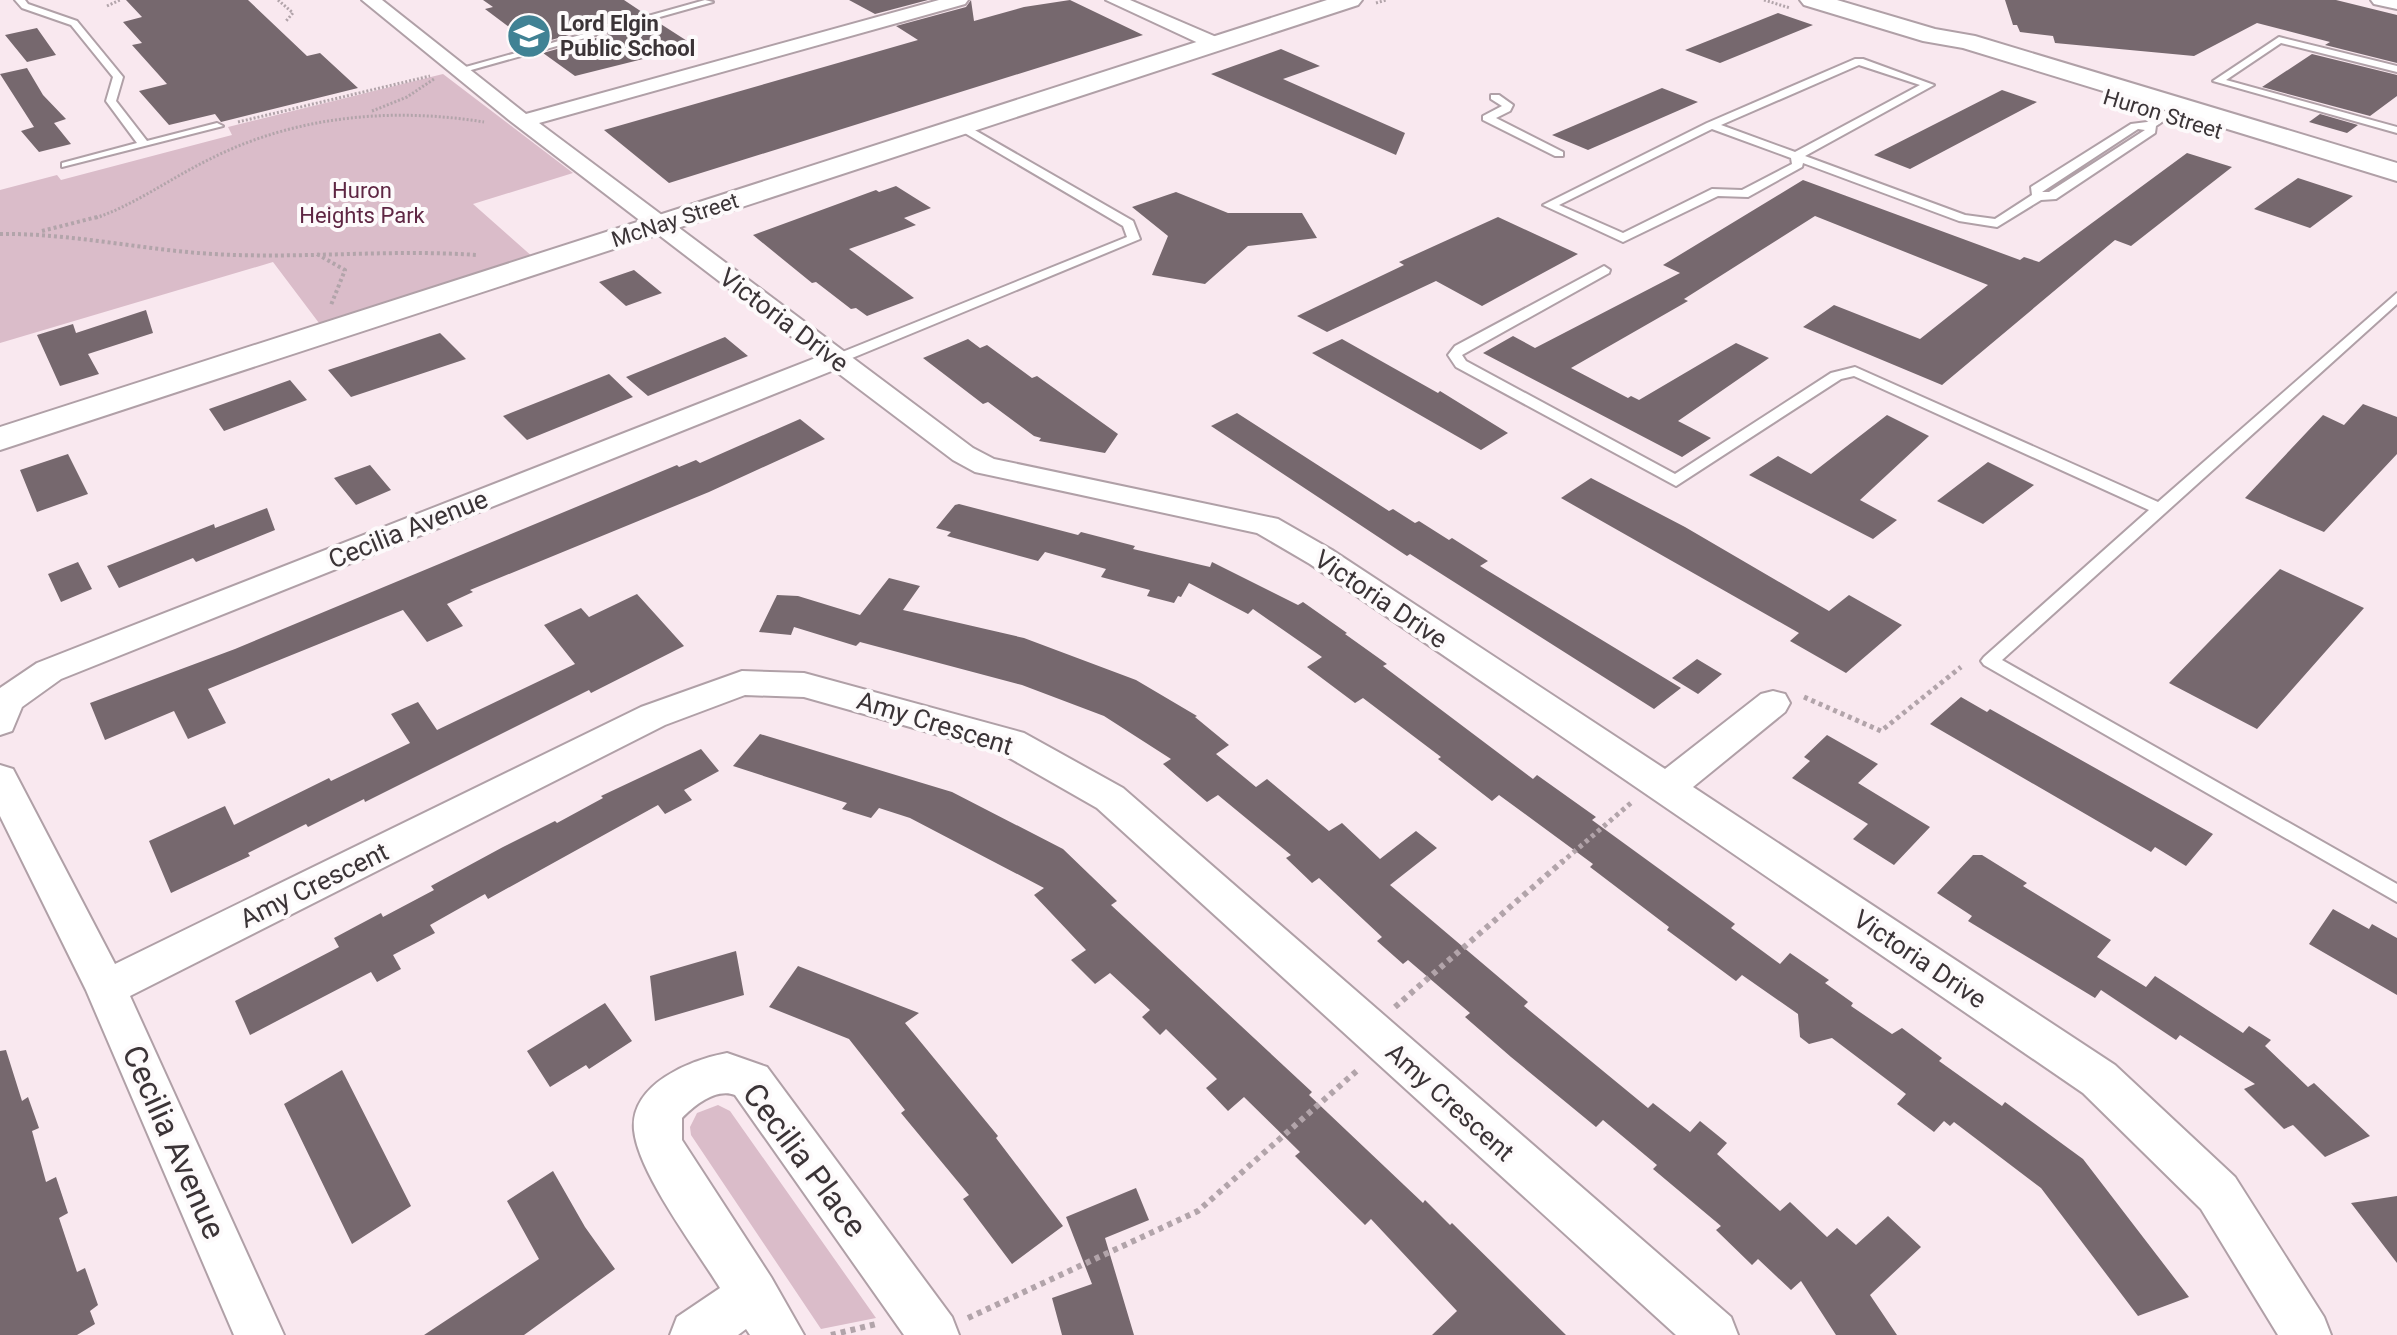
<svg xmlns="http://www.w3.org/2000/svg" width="2397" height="1335" font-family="Roboto,sans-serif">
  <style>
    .green { fill: #dabcc9 }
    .building { fill: #76686e }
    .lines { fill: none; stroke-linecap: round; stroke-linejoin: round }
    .lane-casing { stroke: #b0a0a7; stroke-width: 4 }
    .street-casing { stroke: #b0a0a7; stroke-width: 4 }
    .secondary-casing { stroke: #b0a0a7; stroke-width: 4 }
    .path-far3 { stroke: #b2a4aa; stroke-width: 3; stroke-dasharray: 2 2; stroke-linecap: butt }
    .path-far2 { stroke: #b2a4aa; stroke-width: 4; stroke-dasharray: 3 3; stroke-linecap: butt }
    .path-far1 { stroke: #b2a4aa; stroke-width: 5; stroke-dasharray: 4 4; stroke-linecap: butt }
    .path { stroke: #b2a4aa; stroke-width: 6; stroke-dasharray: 5 5; stroke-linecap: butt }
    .lane { fill: #fff; fill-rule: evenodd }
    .street { fill: #fff; fill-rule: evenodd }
    .secondary { fill: #fff; fill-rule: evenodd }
    .labels { text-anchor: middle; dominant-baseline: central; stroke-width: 8; stroke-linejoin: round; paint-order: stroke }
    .far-poi-label { font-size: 22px; font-weight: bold; fill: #3b3437; stroke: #fdfafb; text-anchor: start }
    .far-street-label { font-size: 22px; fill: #3b3437; stroke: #fdfafb }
    .far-park-label { font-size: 22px; fill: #5e2643; stroke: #fdfafb }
    .street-label { font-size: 26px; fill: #3b3437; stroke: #fdfafb }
    .near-street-label { font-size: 32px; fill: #3b3437; stroke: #fdfafb }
  </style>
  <rect width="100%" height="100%" fill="#f9e8ef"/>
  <path class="green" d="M443,74L573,173L473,204L534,258L322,327L273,262L0,343V190L57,175L61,180L232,135L228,127Z
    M718,1105L730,1111L876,1318L821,1329L691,1135L690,1127L697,1113Z"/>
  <path class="building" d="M126,0H248L307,56L320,53L358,88L221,122L215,114L169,125L139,91L167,84L132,45L142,43L123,22L142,17Z
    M483,0H624L645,14L533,45L485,9L493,7Z
    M849,0H928L875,14Z
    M971,0L974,21L1024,7L1070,0L1143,35L669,183L604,130L918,40L896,26L966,7Z
    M2005,0H2336L2397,15V63L2325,45L2330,42L2257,23L2194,56L2055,43L2053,36L2020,32L2017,25H2013Z
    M1778,13L1813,25L1720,63L1685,50Z
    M656,21L695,46L575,76L543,53Z
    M37,28L56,55L27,62L5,35Z
    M1281,49L1320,66L1283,79L1405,133L1396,155L1211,74Z
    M2312,54L2397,75V96L2370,116L2262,87Z
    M27,68L43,95L66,119L54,123L71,144L39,152L21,131L34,127L0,74Z
    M1662,88L1698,102L1588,150L1552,135Z
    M2002,90L2037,102L1910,169L1874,155Z
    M2320,114L2358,125L2347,133L2309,122Z
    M2187,153L2232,167L2131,246L2115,240L1942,385L1803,327L1834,305L1920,339L1988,285L1815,216L1684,299L1688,301L1571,368L1628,398L1631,396L1639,400L1736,343L1769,358L1678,421L1711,438L1682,457L1483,353L1513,336L1535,348L1680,273L1663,265L1803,180L2020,260L2024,257L2039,262Z
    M2298,178L2353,196L2310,228L2254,209Z
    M896,186L931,208L904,218L916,225L849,249L914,298L867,316L856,308L851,309L816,282L812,283L753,235L876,190L879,192Z
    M1176,192L1228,213H1302L1317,238L1248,246L1205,284L1152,275L1168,236L1132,207Z
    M1498,217L1578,254L1482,306L1436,281L1327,332L1297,316L1404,265L1399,262Z
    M634,270L662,293L626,306L599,282Z
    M146,310L153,333L88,354L99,374L60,386L37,335L73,324L76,333Z
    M440,333L466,359L351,397L328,370Z
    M725,337L748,356L648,396L626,377Z
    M968,339L980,348L987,345L1032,378L1037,376L1118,434L1105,453L1039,441L1041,438L1034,436L988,402L983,404L923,358Z
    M1342,339L1438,393L1440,391L1508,433L1481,450L1312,353Z
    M609,374L633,397L527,440L503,416Z
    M290,380L307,400L224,431L209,409Z
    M2363,404L2397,417V454L2324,532L2245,498L2323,415L2344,425Z
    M1237,413L1389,511L1393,509L1415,523L1419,521L1449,540L1452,538L1488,561L1480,566L1681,688L1654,709L1410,554L1407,556L1211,426Z
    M1887,415L1929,436L1860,500L1897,520L1873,539L1749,475L1778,456L1811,474Z
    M800,419L825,439L709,492L470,590L473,592L447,604L463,626L427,642L403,610L208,689L226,723L188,739L174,711L105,740L90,703L235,649L677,465L679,467L696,460L700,463Z
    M68,454L88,494L37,512L20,470Z
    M1988,462L2034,485L1983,524L1937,501Z
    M370,465L391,490L356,505L334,478Z
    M1591,478L1685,527L1829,611L1849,595L1902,625L1846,673L1790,641L1799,633L1561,498Z
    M959,504L1078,535L1081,532L1135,546L1133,549L1210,567L1212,562L1298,605L1303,602L1347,633L1345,634L1387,664L1383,666L1533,779L1537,775L1596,817L1592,820L1735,924L1731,928L1780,964L1790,953L1829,980L1825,983L1853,1003L1851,1006L1892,1034L1902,1028L1942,1058L1939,1061L2002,1106L2005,1102L2083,1159L2189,1297L2138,1316L2041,1188L1954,1122L1950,1126L1944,1121L1934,1132L1897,1104L1906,1094L1832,1038L1809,1044L1800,1037L1798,1014L1742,975L1736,981L1667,930L1669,927L1590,867L1593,864L1499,795L1492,801L1438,759L1441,757L1363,698L1355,703L1307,667L1322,657L1253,609L1248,614L1189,583L1181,597L1178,596L1174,603L1147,596L1150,590L1101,577L1106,569L1045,552L1038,561L947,536L951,532L936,528L955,505Z
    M267,508L275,530L196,562L193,558L119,588L107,566L214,524L215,528Z
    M78,562L92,589L61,602L48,574Z
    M2280,569L2364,608L2257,729L2169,683Z
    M889,578L920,586L903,610L1024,638L1136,680L1197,716L1195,717L1229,745L1216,754L1256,787L1267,779L1329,831L1342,823L1380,859L1416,831L1437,848L1390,885L1528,1002L1524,1006L1569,1043L1648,1108L1653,1103L1690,1132L1700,1121L1727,1143L1717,1154L1780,1211L1790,1202L1827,1237L1837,1228L1856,1245L1888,1216L1921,1247L1870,1295L1897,1335H1836L1801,1281L1791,1290L1758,1259L1752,1265L1716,1230L1721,1226L1653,1169L1657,1165L1603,1120L1596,1127L1511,1057L1465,1017L1470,1013L1408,960L1403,964L1377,941L1382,937L1319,878L1312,883L1286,858L1291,855L1218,795L1207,802L1163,764L1171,759L1104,716L1022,685L860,642L856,646L794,627L791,635L759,632L777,595L798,596L860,615Z
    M637,594L684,646L591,693L589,690L365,802L364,799L308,827L306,824L248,853L250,856L171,893L149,841L225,806L234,825L329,778L331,781L410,743L391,714L418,702L437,730L575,664L544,625L581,608L589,617Z
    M1697,659L1722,674L1698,694L1672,678Z
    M1961,697L1987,712L1990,709L2213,834L2186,866L2155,847L2151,852L1930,724Z
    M760,734L952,792L1063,849L1117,901L1111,905L1312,1092L1309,1095L1423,1203L1425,1200L1450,1225L1452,1223L1566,1335H1432L1457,1311L1371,1219L1365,1225L1295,1156L1300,1152L1244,1097L1228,1111L1206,1088L1217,1079L1166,1029L1160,1035L1142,1017L1150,1010L1110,973L1095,984L1071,960L1086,950L1034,895L1044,888L910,818L879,808L871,818L842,809L847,803L733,766Z
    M1827,735L1878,764L1858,783L1930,827L1894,865L1853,839L1868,824L1792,778L1810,761L1804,757Z
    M701,749L719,771L684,790L692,800L665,814L658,805L488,899L485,894L430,925L435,933L393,955L401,969L377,982L371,972L250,1035L235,1001L339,947L334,938L381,913L383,917L434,890L431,886L503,847L555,821L557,823L603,798L601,796Z
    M1973,855H1982L2027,883L2023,886L2111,940L2097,957L2146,987L2155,976L2243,1033L2249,1026L2271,1040L2265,1046L2308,1087L2314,1083L2370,1136L2325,1157L2293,1125L2284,1129L2244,1089L2255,1084L2180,1035L2176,1040L2101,990L2095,998L1968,921L1972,916L1937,893Z
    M2333,909L2369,929L2372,924L2397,938V995L2309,944Z
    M736,951L744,995L655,1021L650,976Z
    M798,966L919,1013L905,1023L998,1136L996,1138L1063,1226L1012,1264L963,1199L969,1195L901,1113L905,1110L849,1039L769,1007Z
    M605,1003L632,1041L589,1069L586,1065L550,1087L527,1051Z
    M6,1050L22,1101L28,1097L39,1128L32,1131L46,1182L56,1177L68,1213L59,1218L77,1272L85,1268L98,1305L90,1311L95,1324L77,1335H0V1051Z
    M342,1070L411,1206L352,1244L284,1104Z
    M553,1171L585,1227L615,1269L524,1335H424L539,1259L507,1201Z
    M1136,1188L1149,1220L1105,1238L1134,1335H1062L1052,1298L1092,1284L1066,1217Z
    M2397,1196V1263L2351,1203Z"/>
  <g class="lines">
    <g class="lane-casing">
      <path id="lane" d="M15,0H25L28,4L77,21L123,77L116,101L147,141L217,123L223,126L62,167V163L137,143L106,101L113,77L71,25L22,8Z
        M705,0L713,2L464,72L455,70Z
        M2279,37L2397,66V72L2281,43L2226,80L2397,127V133L2213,81Z
        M1855,59H1863L1934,85L1805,156L1965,215L1995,219L2032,195L2031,187L2131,124L2147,122L2176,104L2185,106L2156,126L2155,133L2056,199L2041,200L1997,227L1959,221L1803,163L1802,167L1748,197L1718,196L1623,242L1543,205L1707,123ZM1859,65L1920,85L1795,152L1721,125ZM1712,129L1791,158L1792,164L1742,190L1712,189L1623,233L1559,205ZM2138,129L2145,130L2049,192H2042Z
        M1491,95H1499L1513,105L1510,111L1496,118L1563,152V156H1555L1483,120V116L1502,106L1491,99Z
        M958,125H966L1133,221L1140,239L840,363H830V357L1127,237L1123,226L958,129Z
        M1604,266L1610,270L1609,273L1462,355L1466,361L1675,474L1831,373L1855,367L2158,502L2397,293V304L2002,660L2397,884V902L1984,665L1981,661L1984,657L2149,510L1854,376L1841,379L1676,486L1456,367L1448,355L1455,346Z"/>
    </g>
    <g class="street-casing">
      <path id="street" d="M362,0H382L526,114L939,0H968L965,4L539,123L973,448L994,459L1278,519L1332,550L1665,769L1761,694L1773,691L1785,694L1790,703L1785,712L1693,787L2115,1065L2235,1177L2324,1317L2331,1335H2278L2201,1209L2083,1093L1310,564L1257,533L975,472L953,460L834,370L61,679L22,707L12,731L0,735V688L37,663L818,357L509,120Z
        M1106,0H1130L1221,39L1223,43L1221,47H1207Z
        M2371,0H2397V9L2374,4Z
        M742,671L804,673L1024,733L1123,788L1731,1317L1738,1335H1676L1097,808L999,752L804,697L745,695L665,725L130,996L284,1335H234L86,990L0,816V765L13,769L115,964L641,707Z
        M727,1053L767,1067L952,1317L959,1335H904L735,1095C716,1088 695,1105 682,1118V1140L771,1277L804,1335H750L746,1329L738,1335H670L677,1317L720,1288C696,1249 638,1173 634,1130C630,1084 690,1060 727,1053Z"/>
    </g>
    <g class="secondary-casing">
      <path id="secondary" d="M1327,0H1362L1358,5L0,450V427Z
        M1800,0H1837L1935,29L1975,36L2397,163V181L1963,48L1923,41L1804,5Z"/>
    </g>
    <path class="path-far3" d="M278,0L293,13L286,21
      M1764,0L1790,8
      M1376,3L1386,0
      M107,6L120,0
      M372,111L407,97L434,79
      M238,122L430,76
      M96,218C136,204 171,178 210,159C295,116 391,107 484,122"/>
    <path class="path-far2" d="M42,231L101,216
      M0,234C72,233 142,250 213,254C301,259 389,249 477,255
      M317,254L345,270L331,305"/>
    <path class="path-far1" d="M1804,697L1881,731L1961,667
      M1561,863L1632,802"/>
    <path class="path" d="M1395,1007L1563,861
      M968,1318L1198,1211L1360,1068
      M831,1335L876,1324"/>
    <use href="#lane" class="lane"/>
    <use href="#street" class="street"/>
    <use href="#secondary" class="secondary"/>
  </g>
  <defs>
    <g id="school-disc" transform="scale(2.3)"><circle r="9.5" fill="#408294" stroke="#fdfafb"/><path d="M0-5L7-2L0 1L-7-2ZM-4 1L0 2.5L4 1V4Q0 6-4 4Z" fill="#fff"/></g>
  </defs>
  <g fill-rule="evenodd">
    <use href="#school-disc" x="529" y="36"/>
  </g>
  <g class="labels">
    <g class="far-poi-label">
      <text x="560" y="23">Lord Elgin<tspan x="560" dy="25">Public School</tspan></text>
    </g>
    <g class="far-street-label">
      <text transform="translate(2163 114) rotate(17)">Huron Street</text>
      <text transform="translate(675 220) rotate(-18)">McNay Street</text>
    </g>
    <g class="far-park-label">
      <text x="362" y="190">Huron<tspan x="362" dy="25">Heights Park</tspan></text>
    </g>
    <g class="street-label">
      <text transform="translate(784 320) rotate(37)">Victoria Drive</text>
      <text transform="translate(408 529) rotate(-22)">Cecilia Avenue</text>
      <text transform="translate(1381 599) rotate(34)">Victoria Drive</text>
      <text transform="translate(935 723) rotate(17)">Amy Crescent</text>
      <text transform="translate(314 885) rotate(-26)">Amy Crescent</text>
      <text transform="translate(1920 959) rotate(34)">Victoria Drive</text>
      <text transform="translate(1450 1102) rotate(42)">Amy Crescent</text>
    </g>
    <g class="near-street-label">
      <text transform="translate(174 1142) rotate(66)">Cecilia Avenue</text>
      <text transform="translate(805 1160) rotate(53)">Cecilia Place</text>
    </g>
  </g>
</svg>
